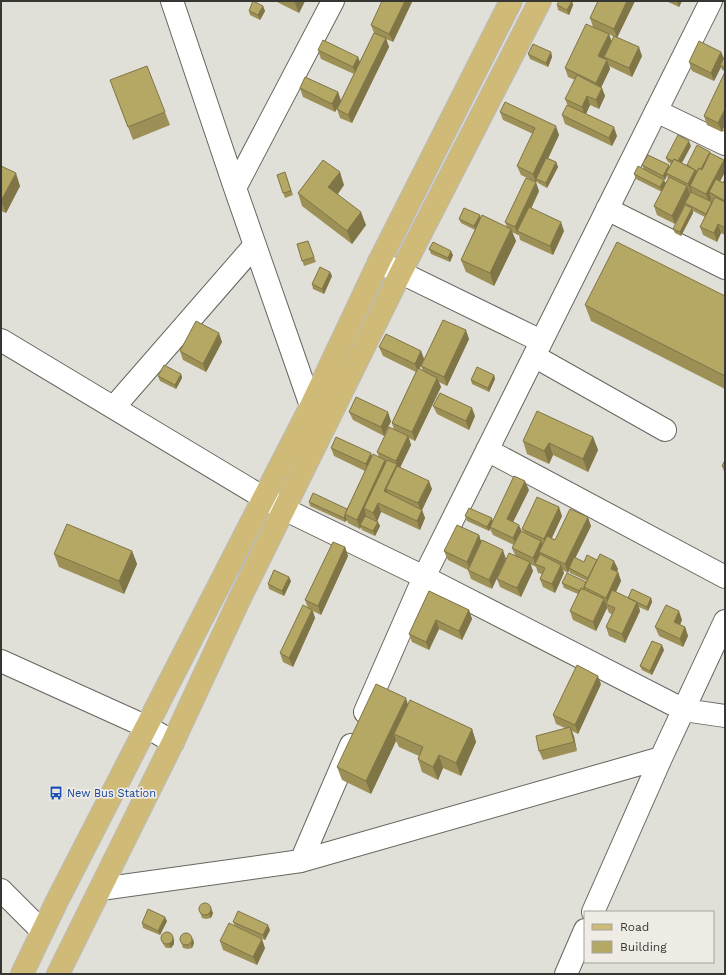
<svg xmlns="http://www.w3.org/2000/svg" width="726" height="975" font-family="'Work Sans',sans-serif">
  <style>
    .lines { fill: none; stroke-linecap: round; stroke-linejoin: round }
    .minor-casing { stroke: #67665f; stroke-width: 24 }
    .major-casing { stroke: #bbbbba; stroke-width: 24 }
    .minor { stroke: #fff; stroke-width: 22 }
    .major { stroke: #cfbb77; stroke-width: 22 }
    .wall { fill: #9c9056; fill-rule: evenodd }
    .shaded-wall { fill: #7f7546 }
    .building { fill: #b5a764; stroke: #7f7546 }
    .labels { text-anchor: middle; dominant-baseline: central; stroke-width: 3.5; stroke-linejoin: round; paint-order: stroke }
    .transit-label { font-size: 11px; fill: #164399; stroke: #eeece5; text-anchor: start }
  </style>
  <rect width="100%" height="100%" fill="#e0dfd8"/>
  <g class="lines">
    <g class="minor-casing">
      <path id="minor" d="M172,1L235,188L311,406
        M656,111L725,144
        M235,188L333,1
        M607,209L725,268
        M379,262L541,341
        M1,340L264,498L284,509L424,577L684,710L725,716
        M534,356L665,430
        M114,407L255,245
        M487,450L725,577
        M1,661L147,727L173,742
        M365,712L424,577L711,1
        M301,861L351,745
        M101,889L301,861L661,758
        M1,890L42,931
        M593,912L661,758L725,621
        M566,974L585,930"/>
    </g>
    <g class="major-casing">
      <path id="major" d="M22,974L56,903L311,406L379,262L511,1
        M58,974L173,742L241,596L401,272L540,1"/>
    </g>
    <use href="#minor" class="minor"/>
    <use href="#major" class="major"/>
  </g>
  <path class="wall" d="M275,1H305L299,13Z
    M572,1L573,5L569,15L558,10L557,5Z
    M635,1L617,37L642,56L632,77L609,66L610,69L601,87L605,96L599,109L590,105L586,114L617,136L612,146L565,124L562,115L568,106L565,99L575,80L568,77L565,68L593,27L590,18ZM609,34L614,37L612,42Z
    M666,1H682L679,7Z
    M412,2L393,42L386,39L389,47L352,123L340,118L337,109L354,74L321,59L318,50L358,57L360,62L374,33L371,25Z
    M263,6L265,11L260,20L250,15L249,11Z
    M551,52L552,57L548,67L530,59L528,54Z
    M721,52L724,58L725,56V71L722,70L721,67L714,81L692,71L689,62Z
    M725,72V125L722,132L707,125L704,116Z
    M300,88L338,92L341,101L335,112L303,97Z
    M115,93L165,112L170,125L133,140Z
    M500,112L559,135L548,158L556,162L558,167L547,188L538,183L537,181L536,182L521,175L517,166L533,134L503,120Z
    M691,146L682,163L687,165L710,152V153L725,163V172L720,181L723,183L725,179V235L721,233L717,242L703,235L700,227L705,217L693,211V213L681,236L675,233L673,229L686,205L685,204L675,224L657,215L654,206L662,192L636,179L634,174L644,169L642,165L669,168L671,164L668,162L666,158ZM667,175L668,179L666,183L661,178L665,180Z
    M1,166L20,186L6,213L1,211Z
    M285,172L293,195L285,198L277,175Z
    M344,185L338,194L366,225L352,244L302,206L298,193Z
    M539,191L531,209L564,231L553,255L520,240L519,235H518L512,232L516,241L494,286L466,272L461,260L475,230L461,223L459,219L507,227L505,222Z
    M308,241L316,262L304,266L297,244Z
    M429,249L453,255L450,262L431,254Z
    M330,272L332,276L324,294L313,289L312,284Z
    M725,296V389L591,321L585,305Z
    M469,339L447,386L439,382L441,387L415,441L409,438L411,445L400,467L432,489L422,510L425,518L420,530L381,512L377,521L380,526L375,536L362,530L361,527L360,529L348,523L347,520L345,522L310,506L309,502L347,509L365,471L334,456L331,448L372,456L379,457L377,452L394,430L392,423L416,372L383,356L379,347L421,351L424,359ZM422,364L421,366L423,371L419,369Z
    M222,342L206,372L183,360L180,351Z
    M181,374L182,378L176,389L160,381L158,376Z
    M494,375L495,379L489,392L472,384L471,380Z
    M433,406L475,416L469,430L437,414Z
    M349,412L391,421L384,436L353,420Z
    M593,437L598,450L588,472L553,455L549,464L527,454L523,441Z
    M725,460V474L722,466Z
    M529,490L513,522L522,532L524,533L522,529L562,516L552,538L555,540L591,526L575,558L584,562L618,569L617,571L618,572L621,581L616,592L628,598H651L652,602L648,611L639,607L640,611L625,643L609,636L606,627L612,614L609,613L606,605L607,608L596,631L573,620L570,611L578,594L564,588L562,583L586,582L587,581L570,573L569,570L568,573L563,570L564,573L555,593L543,587L540,579L542,574L538,573L536,567L530,564L533,571L521,597L500,587L497,579L515,555L512,548L514,545L493,535L490,529L489,531L467,521L465,516L492,521Z
    M479,535L481,542L492,589L471,579L468,570L448,560L444,551Z
    M345,547L348,556L321,615L313,611L315,618L293,667L283,662L280,653L308,608L305,600Z
    M132,551L137,564L124,594L59,567L54,554Z
    M291,581L284,596L269,589L268,584Z
    M429,591L469,610L472,619L462,640L439,629L429,650L412,642L409,634Z
    M682,620L680,625L685,627L688,636L683,647L659,636L655,627Z
    M664,650L652,675L642,670L640,666Z
    M601,684L578,734L572,731L577,751L543,760L539,751L565,728L556,724L553,715Z
    M408,704L472,729L476,742L461,776L443,768L438,780L422,772L418,759L419,756L399,747L396,741L371,794L342,780L337,767Z
    M199,909L213,913L211,918L206,919L202,918Z
    M167,921L160,935L143,928L142,923Z
    M233,922L270,930L265,940L235,926Z
    M172,935L174,940V944L171,948H166L163,944L161,940Z
    M180,939L194,943L192,948L188,949L183,948Z
    M220,941L265,948L257,965L223,950Z"/>
  <path class="shaded-wall" d="M294,1H305L299,13Z
    M405,1H412V2L393,42L389,34Z
    M572,1L573,5L569,15L567,10Z
    M627,1H635L617,38L614,29Z
    M677,1H682L679,7Z
    M263,6L265,11L260,20L258,15Z
    M609,34L612,43L604,57L605,58L601,65L598,56Z
    M386,38L389,47L352,123L348,115Z
    M639,47L642,56L632,77L629,68Z
    M551,52L552,57L548,67L546,63Z
    M721,52L724,60L720,65L721,67L714,81L711,73Z
    M358,57L361,66L357,76L353,67Z
    M607,60L610,69L599,92L596,83Z
    M602,88L605,96L599,109L596,100Z
    M338,92L341,101L335,112L332,104Z
    M587,96L590,105L585,116L582,107Z
    M725,109V122L724,121L725,124L722,132L718,123Z
    M556,126L559,135L538,180L536,179L537,181L536,182L533,174Z
    M614,127L617,136L612,146L609,138Z
    M689,141L691,146L679,168L677,164Z
    M710,152L711,157L698,173Z
    M724,160L725,163V172L713,195L709,192L711,199L709,203L706,194Z
    M556,162L558,167L547,188L546,183Z
    M669,165L670,170L666,173L667,175L665,180L663,176Z
    M695,170L699,179L690,186L692,192L691,193L688,184Z
    M340,172L344,185L333,200L328,187Z
    M16,173L20,186L6,213L1,201Z
    M664,180L666,184L662,192L660,187Z
    M536,182L539,191L520,232L517,231L518,235L515,227Z
    M687,186L690,195L675,224L672,216Z
    M692,208L693,213L681,236L680,232Z
    M361,212L366,225L352,244L347,231Z
    M480,215L481,219L476,231L474,226Z
    M561,222L564,231L553,255L550,246Z
    M718,224L721,233L717,242L714,233Z
    M511,229L516,241L494,286L490,273Z
    M451,251L453,255L450,262L448,258Z
    M330,272L332,276L324,294L322,289Z
    M466,330L469,339L447,386L444,377Z
    M219,333L222,342L206,372L203,364Z
    M421,351L424,359L418,372L415,364Z
    M181,374L182,378L176,389L175,385Z
    M494,375L495,379L489,392L488,388Z
    M437,378L441,387L415,441L412,432Z
    M472,408L475,416L469,430L466,421Z
    M388,412L391,421L384,436L381,427Z
    M408,436L411,445L399,470L396,461Z
    M593,437L598,450L588,472L583,459Z
    M549,443L553,455L549,464L544,451Z
    M371,453L374,462L369,473L366,464Z
    M385,460L388,469L364,508L366,515L361,526L360,525L361,527L360,529L357,520Z
    M397,464L400,473L386,489L389,496L384,491Z
    M429,481L432,489L422,510L425,518L420,530L417,521L421,512L418,503Z
    M525,481L529,490L510,528L507,519Z
    M378,503L381,512L377,522L373,513Z
    M559,507L562,516L547,548L544,539Z
    M345,515L347,520L345,522L344,518Z
    M588,517L591,526L570,569L569,568V570L568,573L565,564Z
    M492,518L493,523L490,527V529L489,531L487,527Z
    M378,522L380,526L375,536L373,531Z
    M519,525L523,534L517,546L513,538Z
    M479,535L482,544L470,570L467,562Z
    M541,541L545,550L539,552L541,557L535,564L533,558Z
    M345,547L348,556L321,615L318,606Z
    M503,550L506,559L492,589L489,580Z
    M132,551L137,564L124,594L119,581Z
    M614,561L618,569L614,577L611,569Z
    M530,562L533,571L521,597L517,588Z
    M561,565L564,573L555,593L552,584Z
    M618,572L621,581L609,606L608,605L606,598Z
    M289,577L291,581L284,596L282,591Z
    M651,598L652,602L648,611L647,607Z
    M604,599L607,608L596,631L593,622Z
    M637,602L640,611L625,643L622,634Z
    M312,610L315,618L293,667L289,658Z
    M469,610L472,619L462,640L459,631Z
    M679,611L682,620L677,631L674,622Z
    M436,620L439,629L429,650L426,642Z
    M685,627L688,636L683,647L680,639Z
    M662,645L664,650L652,675L650,671Z
    M598,676L601,684L578,734L575,725Z
    M406,698L410,711L394,734L396,741L371,794L366,781Z
    M570,727L574,736L577,751L574,742Z
    M472,729L476,742L461,776L456,763Z
    M439,755L443,768L438,780L433,767Z
    M211,908L213,913L211,918L209,913Z
    M165,917L167,921L160,935L158,931Z
    M268,925L270,930L265,940L263,935Z
    M172,935L174,940V944L171,948L169,944Z
    M193,938L194,943L192,948L191,943Z
    M262,939L265,948L257,965L253,957Z"/>
  <path class="building" d="M253,1L263,6L258,15L249,11Z
    M382,1H405L389,34L371,25Z
    M559,1H572L567,10L557,5Z
    M598,1H627L614,29L590,18Z
    M586,24L609,34L598,56L607,60L596,83L565,68Z
    M374,33L386,38L348,115L337,109Z
    M614,36L639,47L629,68L604,57Z
    M323,40L358,57L353,67L318,50Z
    M699,41L721,52L711,73L689,62Z
    M533,44L551,52L546,63L528,54Z
    M725,56V68L720,65Z
    M147,66L165,112L128,127L110,80Z
    M725,72V109L718,123L704,116Z
    M577,75L602,88L596,100L587,96L582,107L565,99Z
    M305,77L338,92L332,104L300,88Z
    M505,102L556,126L533,174L517,166L535,128L500,112Z
    M567,105L614,127L609,138L562,115Z
    M678,135L689,141L678,161L674,159L673,161L666,158Z
    M697,145L710,152L701,169L699,168L696,172L695,170L687,165Z
    M710,153L724,160L706,194L690,186L699,168L702,170Z
    M648,155L669,165L663,176L642,165Z
    M546,158L556,162L546,183L536,179Z
    M674,159L695,170L688,184L666,173Z
    M323,160L340,172L328,187L361,212L347,231L298,193Z
    M1,166L16,173L1,201Z
    M638,166L664,180L660,187L634,174Z
    M285,172L291,191L283,193L277,175Z
    M669,177L687,186L672,216L654,206Z
    M526,178L536,182L515,227L505,222Z
    M716,179L723,183L725,179V201L709,192Z
    M691,192L712,202L706,214L685,203Z
    M715,197L725,202V228L718,224L714,233L700,227Z
    M685,205L692,208L680,232L673,229Z
    M529,207L561,222L550,246L517,231Z
    M464,208L480,215L474,226L459,219Z
    M482,215L511,229L490,273L461,260Z
    M308,241L314,257L302,261L297,244Z
    M433,242L451,251L448,258L429,249Z
    M617,242L725,296V376L585,305Z
    M320,267L330,272L322,289L312,284Z
    M443,320L466,330L444,377L421,366Z
    M196,321L219,333L203,364L180,351Z
    M386,334L421,351L415,364L379,347Z
    M164,365L181,374L175,385L158,376Z
    M477,367L494,375L488,388L471,380Z
    M418,368L437,378L412,432L392,423Z
    M440,393L472,408L466,421L433,406Z
    M356,397L388,412L381,427L349,412Z
    M537,411L593,437L583,459L549,443L544,451L523,441Z
    M389,427L408,436L396,461L377,452Z
    M336,437L371,453L366,464L331,448Z
    M373,454L385,460L357,520L345,514Z
    M387,460L397,464L384,491L422,510L417,521L378,503L373,513L364,508Z
    M725,460V467L722,466Z
    M397,466L429,481L418,503L386,489Z
    M514,476L525,481L507,519L519,525L513,538L490,527Z
    M313,493L347,509L344,518L309,502Z
    M537,497L559,507L544,539L522,529Z
    M469,508L492,518L487,527L465,516Z
    M570,509L588,517L565,564L539,552L547,536L555,540Z
    M365,516L378,522L373,531L360,525Z
    M67,524L132,551L119,581L54,554Z
    M457,525L479,535L467,562L444,551Z
    M521,531L541,541L533,558L512,548Z
    M482,540L503,550L489,580L468,570Z
    M333,542L345,547L318,606L305,600Z
    M509,553L530,562L517,588L497,579Z
    M540,554L561,565L552,584L540,579L545,568L535,564Z
    M600,554L614,561L611,569L618,572L606,598L584,587Z
    M587,555L597,560L588,578L569,568L574,557L584,562Z
    M274,570L289,577L282,591L268,584Z
    M567,573L586,582L584,587V590L581,588L580,591L562,583Z
    M581,588L604,599L593,622L570,611Z
    M632,589L651,598L647,607L628,598Z
    M612,590L637,602L622,634L606,627L615,608L606,604Z
    M429,591L469,610L459,631L436,620L426,642L409,634Z
    M303,605L312,610L289,658L280,653Z
    M666,605L679,611L674,622L685,627L680,639L655,627Z
    M652,641L662,645L650,671L640,666Z
    M577,665L598,676L575,725L553,715Z
    M376,684L406,698L366,781L337,767Z
    M410,700L472,729L456,763L439,755L433,767L418,759L423,747L394,734Z
    M570,727L574,742L539,751L536,736Z
    M199 909a6 6 0 1 1 12 0a6 6 0 1 1-12 0Z
    M148,909L165,917L158,931L142,923Z
    M238,911L268,925L263,935L233,922Z
    M229,923L262,939L253,957L220,941Z
    M161 938a6 6 0 1 1 12 0a6 6 0 1 1-12 0Z
    M180 939a6 6 0 1 1 12 0a6 6 0 1 1-12 0Z"/>
  <defs>
    <g id="bus-bare" transform="scale(1.08)"><path d="M-5-6H5V4H4V6H2V4H-2V6H-4V4H-5ZM-3.5-4V0h7V-4ZM-3.5 1.2v1.5H-2V1.2ZM2 1.2v1.5H3.5V1.2Z" fill="#1a4fb4" stroke="#eeece5" stroke-width="2.5" paint-order="stroke"/></g>
  </defs>
  <g fill-rule="evenodd">
    <use href="#bus-bare" x="56" y="793"/>
  </g>
  <g class="labels">
    <g class="transit-label">
      <text x="67" y="793">New Bus Station</text>
    </g>
  </g>
  <rect width="726" height="975" fill="none" stroke="#363633" stroke-width="4"/>
  <rect x="584" y="911" width="130" height="52" fill="#eeece5" stroke="#a4a39e"/>
  <rect x="592" y="924" width="20" height="6" fill="#cfbb77" stroke="#a4a39e"/>
  <text x="620" y="931" font-size="12" fill="#363633">Road</text>
  <rect x="592" y="941" width="20" height="12" fill="#b5a764" stroke="#a4a39e"/>
  <text x="620" y="951" font-size="12" fill="#363633">Building</text>
</svg>
